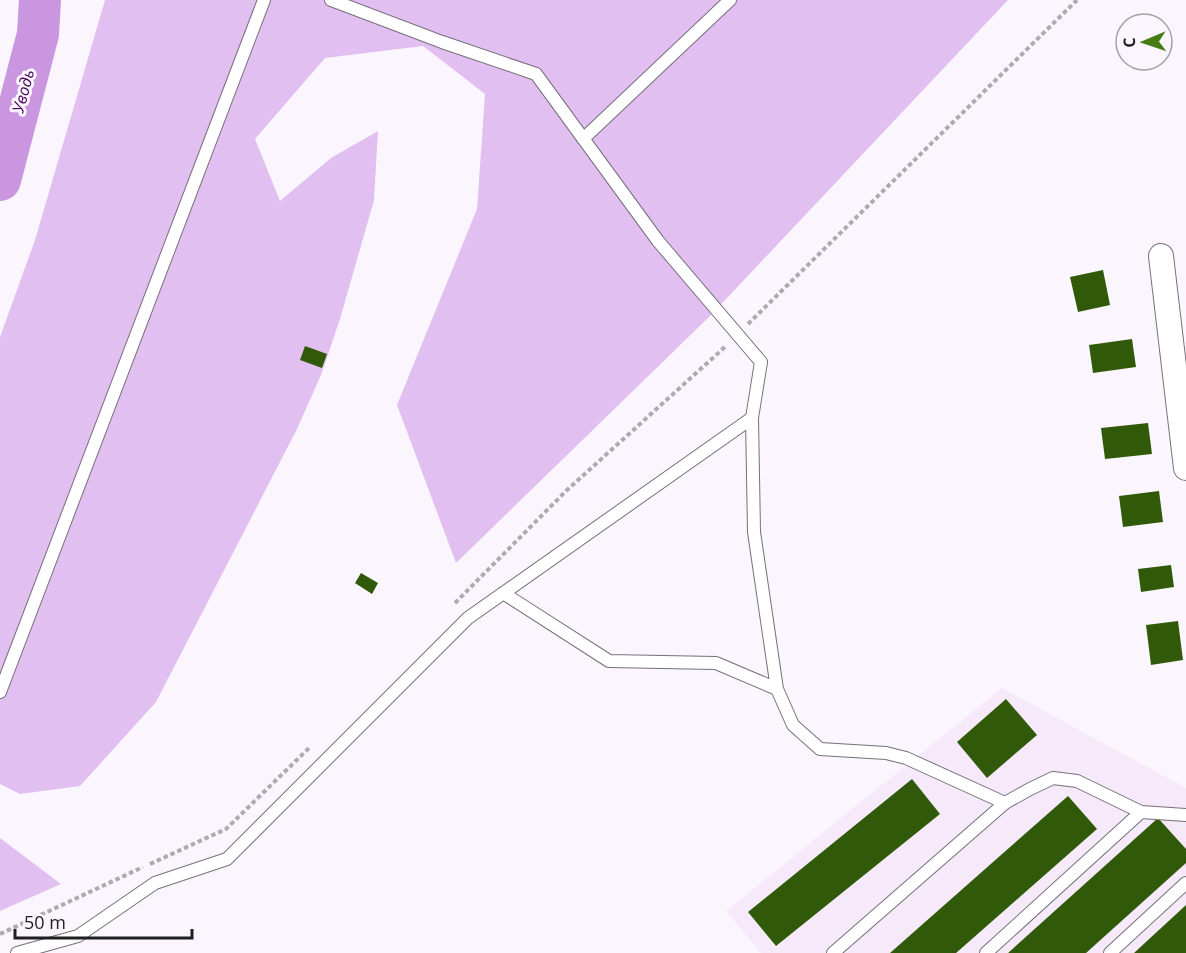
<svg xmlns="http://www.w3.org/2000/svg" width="1186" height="953" font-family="'Open Sans',sans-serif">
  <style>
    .built { fill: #f5e9fa }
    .green { fill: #e1bff1 }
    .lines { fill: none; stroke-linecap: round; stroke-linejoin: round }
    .river { stroke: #c996df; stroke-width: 42 }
    .building { fill: #305a09 }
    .service-casing { stroke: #767079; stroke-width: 14 }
    .minor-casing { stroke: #767079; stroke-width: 26 }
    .path { stroke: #aeaab1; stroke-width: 4; stroke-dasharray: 4.5 3; stroke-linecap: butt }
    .service { stroke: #fff; stroke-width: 12 }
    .minor { stroke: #fff; stroke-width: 24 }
    .labels { text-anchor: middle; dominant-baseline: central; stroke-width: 6; stroke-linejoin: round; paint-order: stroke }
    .water-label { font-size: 16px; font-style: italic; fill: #44005a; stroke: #fbf6fe }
  </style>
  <rect width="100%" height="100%" fill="#fbf6fe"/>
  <path class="built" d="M1002,688L1186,788V953H761L726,911Z"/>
  <path class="green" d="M105,0H1008L710,316L456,563L397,405L477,209L485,94L423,46L325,58L255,139L280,201L331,158L378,131L374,200L340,319L321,375L297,429L156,702L80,786L20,794L0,784V337L35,240Z
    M0,838L61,884L0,911Z"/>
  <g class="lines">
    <path class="river" d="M0,180L38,34L40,0"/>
  </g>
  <path class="building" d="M1103,270L1110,305L1078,312L1070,277Z
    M1132,339L1136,367L1093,373L1089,345Z
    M305,346L327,354L322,368L300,360Z
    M1148,423L1152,454L1105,459L1101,428Z
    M1159,491L1163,522L1123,527L1119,496Z
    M1171,565L1174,587L1141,592L1138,569Z
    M361,573L378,583L372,594L355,583Z
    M1178,621L1183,660L1151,665L1146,625Z
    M1006,699L1037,735L987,778L957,742Z
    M912,779L940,814L776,946L748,912Z
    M1068,796L1097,829L956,953H890Z
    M1158,818L1186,849V863L1086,953H1008Z
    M1186,905V953H1134Z"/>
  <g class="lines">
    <g class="service-casing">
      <path id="service" d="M331,0L442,42L536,74L658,241L761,362L752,418L754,532L777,689L793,725L820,749L886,753L906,758L1005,803L1030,789L1053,778L1077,781L1141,812L1186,815
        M583,139L730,0
        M503,593L609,661L716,663L777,689
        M0,692L264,0
        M17,953L78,936L155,883L227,859L468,618L752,418
        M833,953L1005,803
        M986,953L1141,812
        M1110,953L1186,883"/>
    </g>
    <g class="minor-casing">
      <path id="minor" d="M1161,256L1186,468"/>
    </g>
    <path class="path" d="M748,324L1077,0
      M455,603L566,491L726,346
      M150,864L226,829L309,748
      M0,934L143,867"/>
    <use href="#service" class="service"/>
    <use href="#minor" class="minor"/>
  </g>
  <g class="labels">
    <g class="water-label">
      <text transform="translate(23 91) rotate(-75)">Уводь</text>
    </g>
  </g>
  <g transform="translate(1144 42) rotate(268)"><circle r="28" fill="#fbf6fe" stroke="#a4a0a6" stroke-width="1.5"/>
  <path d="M0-4.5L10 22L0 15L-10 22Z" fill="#457d13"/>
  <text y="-9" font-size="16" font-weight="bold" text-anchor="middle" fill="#211e22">С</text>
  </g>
  <path d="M15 929v9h177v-9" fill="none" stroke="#211e22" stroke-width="3"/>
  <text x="24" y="929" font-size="18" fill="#211e22" stroke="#fbf6fe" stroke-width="4.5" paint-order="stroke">50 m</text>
</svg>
